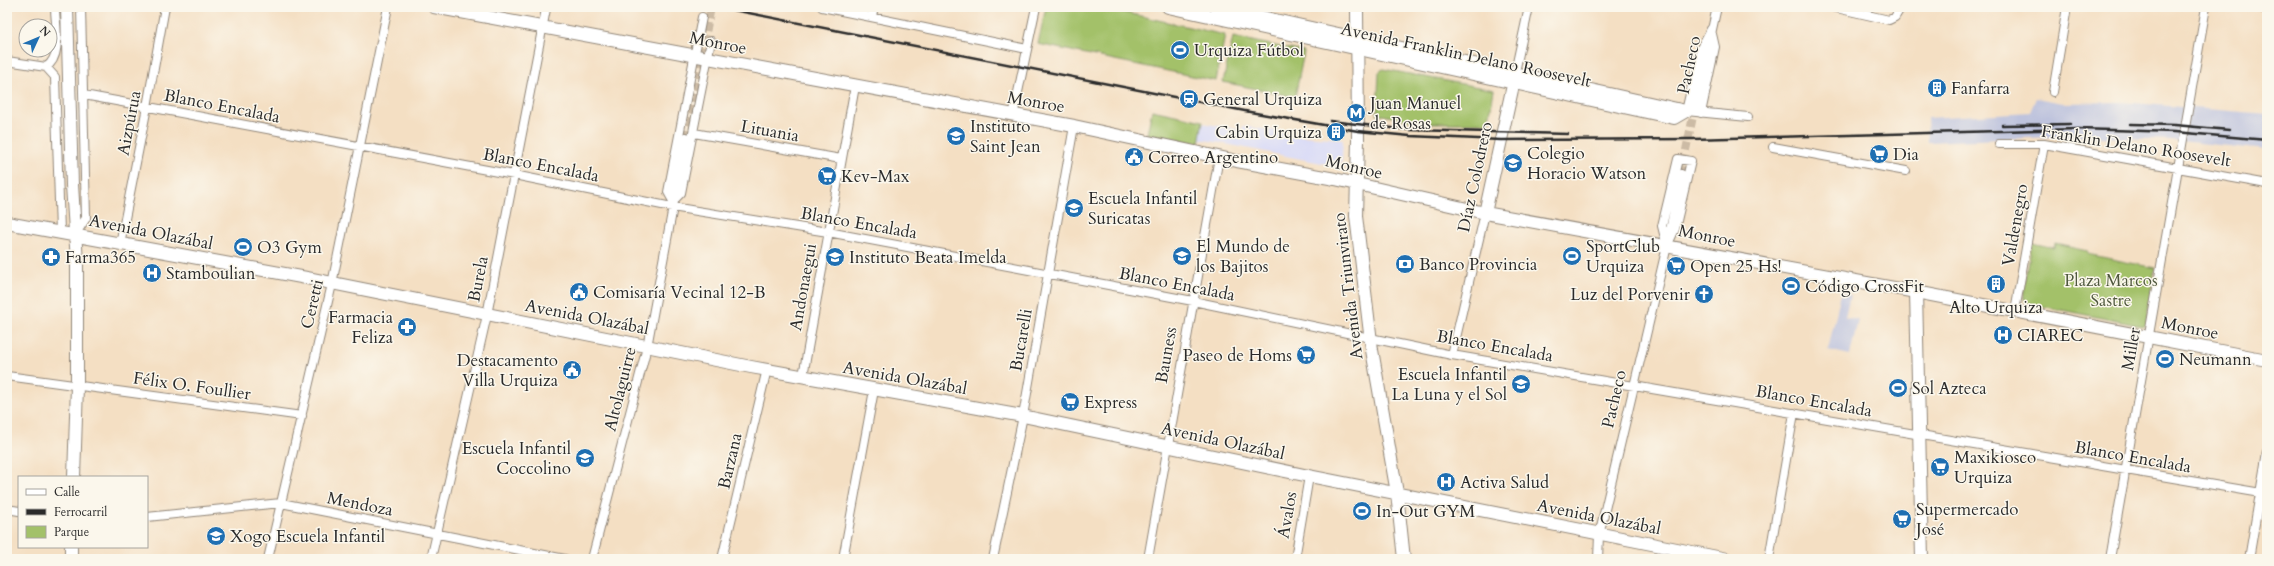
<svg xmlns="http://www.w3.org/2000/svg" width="2274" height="566" font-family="Cardo,serif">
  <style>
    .built { fill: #d6d8f8 }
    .industrial { fill: #bec3dd }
    .green { fill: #a3c169; stroke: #67764a }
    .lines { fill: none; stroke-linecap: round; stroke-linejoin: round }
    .street-tunnel { stroke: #ccbba5; stroke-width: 8; stroke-dasharray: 8 4; stroke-linecap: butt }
    .street-casing { stroke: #908577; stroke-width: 10 }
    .secondary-casing { stroke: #908577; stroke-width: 14 }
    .street { stroke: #fff; stroke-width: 8 }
    .secondary { stroke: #fff; stroke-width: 12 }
    .rail { stroke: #2b2b2b; stroke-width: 2.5 }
    .labels { text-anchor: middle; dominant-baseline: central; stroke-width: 3; stroke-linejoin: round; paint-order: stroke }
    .street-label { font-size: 17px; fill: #2b2b2b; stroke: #fbf7ec }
    .poi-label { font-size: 17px; fill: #2b2b2b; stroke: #fbf7ec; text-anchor: start }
    .park-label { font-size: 17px; fill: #4f583e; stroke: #fbf7ec }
  </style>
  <rect width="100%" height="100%" fill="#fbf7ec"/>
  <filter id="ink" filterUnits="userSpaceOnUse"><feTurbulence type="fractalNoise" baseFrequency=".025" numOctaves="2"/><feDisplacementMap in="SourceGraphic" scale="8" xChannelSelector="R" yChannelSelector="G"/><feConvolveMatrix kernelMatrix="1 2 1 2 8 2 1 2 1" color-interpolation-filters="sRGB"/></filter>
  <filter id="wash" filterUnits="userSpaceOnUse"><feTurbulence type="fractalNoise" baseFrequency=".012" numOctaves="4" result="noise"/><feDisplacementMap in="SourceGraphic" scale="16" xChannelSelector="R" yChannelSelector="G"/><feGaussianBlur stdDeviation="0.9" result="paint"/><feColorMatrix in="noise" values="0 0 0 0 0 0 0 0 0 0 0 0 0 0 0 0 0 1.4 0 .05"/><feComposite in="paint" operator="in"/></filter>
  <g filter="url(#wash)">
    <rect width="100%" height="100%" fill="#f4dfc3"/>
    <path class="built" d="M1202,123L1242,130L1243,126L1285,132L1288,135L1343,139L1342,161L1337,166L1200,139Z"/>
    <path class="industrial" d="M2036,98L2063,103L2120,102L2267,114V150L2171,140L2078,136L1928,142L1927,118L2030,112Z
      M1841,293L1850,295L1845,317L1858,320L1850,355L1828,350Z"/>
    <path class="green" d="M1046,7H1100L1225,35L1216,81L1038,44Z
      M1233,37L1304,52L1295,97L1223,82Z
      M1383,69L1494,90L1489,120H1487L1486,123H1423L1377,114L1379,72Z
      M1152,110L1203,121L1199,143L1147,134Z
      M2032,243L2054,248L2055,244L2087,251V254L2155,268L2146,323L2142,326L2026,303L2023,296Z"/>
  </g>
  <g filter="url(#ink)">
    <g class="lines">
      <path class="street-tunnel" d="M686,137L711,7
        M1681,174L1695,107"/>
      <g class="street-casing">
        <path id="street" d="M822,7L1027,49
          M1832,7L1889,20L1895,17L1901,7
          M2254,7L2267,9
          M702,17L668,192L673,201L681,193L711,41
          M872,17L874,7
          M1711,29L1701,48L1686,111L1748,117
          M7,61L46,67L55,77L60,232
          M46,67C63,57 55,25 55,7
          M1515,72L1529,7
          M2053,92L2067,7
          M84,95L514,175L672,207L828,232L1193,301L1452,355L2267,494
          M1695,107L1717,7
          M1701,113L1715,47L1712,34
          M1013,116L1036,7
          M694,133L841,159
          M1999,144H2044L2267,184
          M1773,147L1906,171
          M1678,159L1691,161L1675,229L1667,246L1662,226Z
          M75,235L86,218L81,7
          M120,244L147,107L165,7
          M2015,311L2044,144
          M1452,355L1485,213
          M7,376L302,416
          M803,376L855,86
          M7,509L19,511
          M147,517L281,503L565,559
          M268,559L332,284L388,7
          M431,559L487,315L546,9L542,7
          M592,559L647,347L686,137
          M722,559L767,369
          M843,559L874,390
          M993,559L1023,416L1074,126
          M1148,559L1219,157
          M1295,559L1309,476
          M1598,559L1599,535L1667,246L1681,174
          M1769,559L1794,413
          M2110,559L2206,7
          M2249,559L2267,452"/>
      </g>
      <g class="secondary-casing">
        <path id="secondary" d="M67,7L72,185L77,262V386L74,477
          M434,7L1074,126L1237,161L1335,179L1485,213L1916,292L2267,360
          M1168,7L1674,118L1686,111
          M1216,7L1686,111
          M1357,7L1358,140L1356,216L1372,350L1397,493L1404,559
          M1485,213L1515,76
          M7,223L312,279L751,367L1023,416L1309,476L1727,559
          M1916,292L1922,559
          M71,559V547"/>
      </g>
      <use href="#street" class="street"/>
      <use href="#secondary" class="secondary"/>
      <path class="rail" d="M718,7L1250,112L1358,131L1410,136L1501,140L1692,139L2079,129L2175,132L2267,140
        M1330,121L1410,130L1568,134
        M2130,124L2175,125L2229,130
        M2002,125L2070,124"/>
    </g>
  </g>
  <defs>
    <g id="stadium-disc" transform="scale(1)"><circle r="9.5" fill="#1f6fb2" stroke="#fbf7ec"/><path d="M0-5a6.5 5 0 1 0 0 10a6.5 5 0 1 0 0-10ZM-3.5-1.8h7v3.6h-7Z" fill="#fff"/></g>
    <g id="building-disc" transform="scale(1)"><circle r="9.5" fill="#1f6fb2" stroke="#fbf7ec"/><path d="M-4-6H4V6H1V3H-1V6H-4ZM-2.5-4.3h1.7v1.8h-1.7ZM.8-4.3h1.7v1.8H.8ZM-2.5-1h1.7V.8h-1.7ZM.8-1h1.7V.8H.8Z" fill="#fff"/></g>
    <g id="station-disc" transform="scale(1)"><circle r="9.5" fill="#1f6fb2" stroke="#fbf7ec"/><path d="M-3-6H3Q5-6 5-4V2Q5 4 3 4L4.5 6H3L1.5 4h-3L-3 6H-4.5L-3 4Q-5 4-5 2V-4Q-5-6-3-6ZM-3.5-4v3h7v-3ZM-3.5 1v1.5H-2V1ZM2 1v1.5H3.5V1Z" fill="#fff"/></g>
    <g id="metro-disc" transform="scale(1)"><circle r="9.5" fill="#1f6fb2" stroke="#fbf7ec"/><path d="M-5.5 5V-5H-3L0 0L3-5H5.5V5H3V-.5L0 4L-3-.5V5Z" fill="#fff"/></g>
    <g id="school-disc" transform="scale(1)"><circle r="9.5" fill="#1f6fb2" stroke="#fbf7ec"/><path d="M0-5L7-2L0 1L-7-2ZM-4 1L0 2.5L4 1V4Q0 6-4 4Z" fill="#fff"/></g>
    <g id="supermarket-disc" transform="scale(1)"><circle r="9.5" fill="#1f6fb2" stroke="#fbf7ec"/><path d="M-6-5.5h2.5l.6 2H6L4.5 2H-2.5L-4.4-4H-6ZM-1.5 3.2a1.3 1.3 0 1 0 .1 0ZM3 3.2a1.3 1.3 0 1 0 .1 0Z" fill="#fff"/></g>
    <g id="civic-disc" transform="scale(1)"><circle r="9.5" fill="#1f6fb2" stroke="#fbf7ec"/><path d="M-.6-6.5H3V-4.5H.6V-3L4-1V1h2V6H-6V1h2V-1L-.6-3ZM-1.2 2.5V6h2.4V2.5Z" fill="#fff"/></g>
    <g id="pharmacy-disc" transform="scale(1)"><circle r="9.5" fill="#1f6fb2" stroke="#fbf7ec"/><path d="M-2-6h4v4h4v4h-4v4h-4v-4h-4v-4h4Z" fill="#fff"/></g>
    <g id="bank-disc" transform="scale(1)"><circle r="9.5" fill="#1f6fb2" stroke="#fbf7ec"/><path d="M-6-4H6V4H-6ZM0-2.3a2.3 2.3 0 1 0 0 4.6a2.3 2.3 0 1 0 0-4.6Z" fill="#fff"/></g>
    <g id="hospital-disc" transform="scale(1)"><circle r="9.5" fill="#1f6fb2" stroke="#fbf7ec"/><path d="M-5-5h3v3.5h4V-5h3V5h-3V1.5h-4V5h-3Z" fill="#fff"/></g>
    <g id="church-disc" transform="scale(1)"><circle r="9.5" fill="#1f6fb2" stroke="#fbf7ec"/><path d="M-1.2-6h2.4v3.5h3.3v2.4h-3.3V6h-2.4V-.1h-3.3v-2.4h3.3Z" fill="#fff"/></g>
  </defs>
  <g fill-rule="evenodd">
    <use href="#stadium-disc" x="1180" y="50"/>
    <use href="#building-disc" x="1937" y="88"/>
    <use href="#station-disc" x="1189" y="99"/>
    <use href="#metro-disc" x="1356" y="113"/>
    <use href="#building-disc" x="1336" y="132"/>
    <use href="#school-disc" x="956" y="136"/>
    <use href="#supermarket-disc" x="1879" y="154"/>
    <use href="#civic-disc" x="1134" y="157"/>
    <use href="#school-disc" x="1513" y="163"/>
    <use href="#supermarket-disc" x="827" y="176"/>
    <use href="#school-disc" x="1074" y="208"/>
    <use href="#stadium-disc" x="243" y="247"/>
    <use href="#school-disc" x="1182" y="256"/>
    <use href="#stadium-disc" x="1572" y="256"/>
    <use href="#pharmacy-disc" x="51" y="257"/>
    <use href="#school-disc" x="835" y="257"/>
    <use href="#bank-disc" x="1405" y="264"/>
    <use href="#supermarket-disc" x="1676" y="266"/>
    <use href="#hospital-disc" x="152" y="273"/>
    <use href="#building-disc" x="1996" y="284"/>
    <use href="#stadium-disc" x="1791" y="286"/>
    <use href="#civic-disc" x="579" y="292"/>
    <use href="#church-disc" x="1704" y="294"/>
    <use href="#pharmacy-disc" x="407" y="327"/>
    <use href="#hospital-disc" x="2003" y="335"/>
    <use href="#supermarket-disc" x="1306" y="355"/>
    <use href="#stadium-disc" x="2165" y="359"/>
    <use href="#civic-disc" x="572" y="370"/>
    <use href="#school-disc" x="1521" y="384"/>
    <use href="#stadium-disc" x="1898" y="388"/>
    <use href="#supermarket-disc" x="1070" y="402"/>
    <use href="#school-disc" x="585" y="458"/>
    <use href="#supermarket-disc" x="1940" y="467"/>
    <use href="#hospital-disc" x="1446" y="482"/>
    <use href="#stadium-disc" x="1362" y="511"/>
    <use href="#supermarket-disc" x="1902" y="519"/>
    <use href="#school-disc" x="216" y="536"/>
  </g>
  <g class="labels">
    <g class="street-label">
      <text transform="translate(718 43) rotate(11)">Monroe</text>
      <text transform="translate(1466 55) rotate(12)">Avenida Franklin Delano Roosevelt</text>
      <text transform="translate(1689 65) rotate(-78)">Pacheco</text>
      <text transform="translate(1036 102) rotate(10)">Monroe</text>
      <text transform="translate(222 106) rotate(11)">Blanco Encalada</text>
      <text transform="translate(129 123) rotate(-79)">Aizpúrua</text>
      <text transform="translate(770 131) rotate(10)">Lituania</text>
      <text transform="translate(2136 146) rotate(9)">Franklin Delano Roosevelt</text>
      <text transform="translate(541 165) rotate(11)">Blanco Encalada</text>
      <text transform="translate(1354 167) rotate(13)">Monroe</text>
      <text transform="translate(1475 177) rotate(-78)">Díaz Colodrero</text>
      <text transform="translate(859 223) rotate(10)">Blanco Encalada</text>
      <text transform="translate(2015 225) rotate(-80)">Valdenegro</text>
      <text transform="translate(151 232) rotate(11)">Avenida Olazábal</text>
      <text transform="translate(1707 236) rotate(11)">Monroe</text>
      <text transform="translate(478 279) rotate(-79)">Burela</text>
      <text transform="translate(1177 284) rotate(11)">Blanco Encalada</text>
      <text transform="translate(1348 286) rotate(-97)">Avenida Triunvirato</text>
      <text transform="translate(803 287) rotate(-80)">Andonaegui</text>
      <text transform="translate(312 304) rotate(-77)">Ceretti</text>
      <text transform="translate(587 317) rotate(11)">Avenida Olazábal</text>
      <text transform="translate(2190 328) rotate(11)">Monroe</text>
      <text transform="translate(1021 340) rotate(-80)">Bucarelli</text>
      <text transform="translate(1495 346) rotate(10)">Blanco Encalada</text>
      <text transform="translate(2131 349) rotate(-80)">Miller</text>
      <text transform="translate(1166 355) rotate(-80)">Bauness</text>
      <text transform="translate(905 378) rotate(10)">Avenida Olazábal</text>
      <text transform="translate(192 386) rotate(8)">Félix O. Foullier</text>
      <text transform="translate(620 389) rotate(-76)">Altolaguirre</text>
      <text transform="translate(1614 399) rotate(-77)">Pacheco</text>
      <text transform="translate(1814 401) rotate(10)">Blanco Encalada</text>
      <text transform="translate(1223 441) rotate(12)">Avenida Olazábal</text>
      <text transform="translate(2133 457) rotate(10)">Blanco Encalada</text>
      <text transform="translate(730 461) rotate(-77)">Barzana</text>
      <text transform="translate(360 504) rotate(11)">Mendoza</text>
      <text transform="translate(1287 515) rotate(-80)">Ávalos</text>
      <text transform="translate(1599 517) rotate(11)">Avenida Olazábal</text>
    </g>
    <g class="poi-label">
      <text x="1194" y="50">Urquiza Fútbol</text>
      <text x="1951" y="88">Fanfarra</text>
      <text x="1203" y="99">General Urquiza</text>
      <text x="1370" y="103">Juan Manuel<tspan x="1370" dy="20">de Rosas</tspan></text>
      <text x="970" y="126">Instituto<tspan x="970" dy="20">Saint Jean</tspan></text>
      <text x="1322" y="132" text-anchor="end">Cabin Urquiza</text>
      <text x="1527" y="153">Colegio<tspan x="1527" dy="20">Horacio Watson</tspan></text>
      <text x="1893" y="154">Dia</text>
      <text x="1148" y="157">Correo Argentino</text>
      <text x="841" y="176">Kev-Max</text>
      <text x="1088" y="198">Escuela Infantil<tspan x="1088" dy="20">Suricatas</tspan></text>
      <text x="1196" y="246">El Mundo de<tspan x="1196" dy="20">los Bajitos</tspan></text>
      <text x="1586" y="246">SportClub<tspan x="1586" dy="20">Urquiza</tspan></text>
      <text x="257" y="247">O3 Gym</text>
      <text x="65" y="257">Farma365</text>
      <text x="849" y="257">Instituto Beata Imelda</text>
      <text x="1419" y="264">Banco Provincia</text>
      <text x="1690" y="266">Open 25 Hs!</text>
      <text x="166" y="273">Stamboulian</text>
      <text x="1805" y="286">Código CrossFit</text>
      <text x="593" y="292">Comisaría Vecinal 12-B</text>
      <text x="1690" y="294" text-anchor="end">Luz del Porvenir</text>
      <text x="1996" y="307" text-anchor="middle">Alto Urquiza</text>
      <text x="393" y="317" text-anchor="end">Farmacia<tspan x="393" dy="20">Feliza</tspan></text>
      <text x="2017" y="335">CIAREC</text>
      <text x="1292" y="355" text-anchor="end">Paseo de Homs</text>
      <text x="2179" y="359">Neumann</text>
      <text x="558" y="360" text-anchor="end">Destacamento<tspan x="558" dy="20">Villa Urquiza</tspan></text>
      <text x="1507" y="374" text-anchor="end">Escuela Infantil<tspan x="1507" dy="20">La Luna y el Sol</tspan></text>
      <text x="1912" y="388">Sol Azteca</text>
      <text x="1084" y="402">Express</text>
      <text x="571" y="448" text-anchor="end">Escuela Infantil<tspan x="571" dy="20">Coccolino</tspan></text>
      <text x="1954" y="457">Maxikiosco<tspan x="1954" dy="20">Urquiza</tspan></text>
      <text x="1460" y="482">Activa Salud</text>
      <text x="1916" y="509">Supermercado<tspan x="1916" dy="20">José</tspan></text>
      <text x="1376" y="511">In-Out GYM</text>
      <text x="230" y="536">Xogo Escuela Infantil</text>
    </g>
    <g class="park-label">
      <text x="2111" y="280">Plaza Marcos<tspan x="2111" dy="20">Sastre</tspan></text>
    </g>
  </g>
  <rect width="2274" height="566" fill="none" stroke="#fbf7ec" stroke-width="24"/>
  <rect x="18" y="476" width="130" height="72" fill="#fbf7ec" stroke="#a8a59f"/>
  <rect x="26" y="489" width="20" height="6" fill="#ffffff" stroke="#a8a59f"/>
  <text x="54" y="496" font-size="12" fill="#2b2b2b">Calle</text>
  <rect x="26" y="509" width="20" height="6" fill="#2b2b2b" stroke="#a8a59f"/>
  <text x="54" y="516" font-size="12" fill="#2b2b2b">Ferrocarril</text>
  <rect x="26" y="526" width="20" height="12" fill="#a3c169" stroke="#a8a59f"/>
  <text x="54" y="536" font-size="12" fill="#2b2b2b">Parque</text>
  <g transform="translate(38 38) rotate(46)"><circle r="19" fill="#fbf7ec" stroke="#a8a59f"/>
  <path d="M0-3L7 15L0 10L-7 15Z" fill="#1f6fb2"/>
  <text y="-6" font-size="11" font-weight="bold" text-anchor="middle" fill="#2b2b2b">N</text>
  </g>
</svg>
